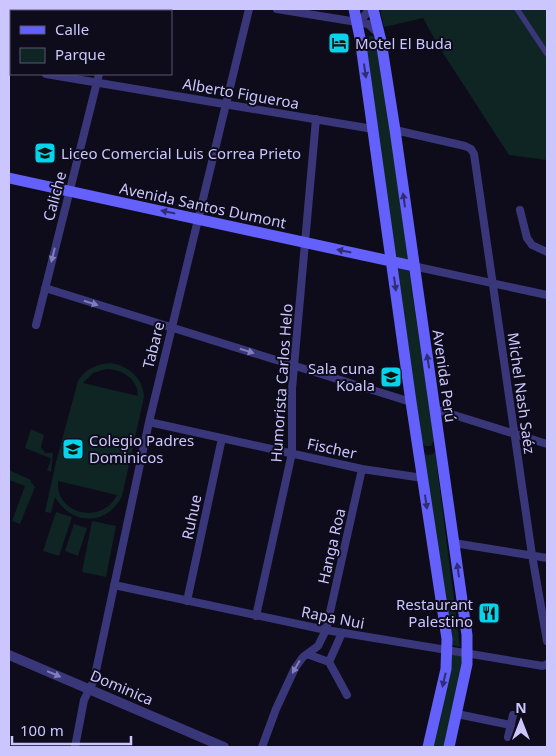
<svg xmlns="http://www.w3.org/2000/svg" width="556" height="756" font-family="'Noto Sans',sans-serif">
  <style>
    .green { fill: #0e2524; fill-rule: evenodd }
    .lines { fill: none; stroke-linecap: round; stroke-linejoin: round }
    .pedestrian { stroke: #393779; stroke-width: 5.5 }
    .minor { stroke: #393779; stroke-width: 8 }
    .tertiary { stroke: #393779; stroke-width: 10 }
    .secondary { stroke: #6360fb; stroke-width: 11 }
    .oneway { fill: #302d75 }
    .oneway2 { fill: #827ebc }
    .labels { text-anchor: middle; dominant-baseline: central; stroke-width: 4; stroke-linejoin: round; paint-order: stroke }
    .poi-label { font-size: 15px; fill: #ccc6fe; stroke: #0e0b1b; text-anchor: start }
    .street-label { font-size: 15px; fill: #ccc6fe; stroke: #0e0b1b }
  </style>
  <rect width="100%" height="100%" fill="#0e0b1b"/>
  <path class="green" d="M380,9H547V160L509,155L439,47L423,18L384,27Z
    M369,36H373L378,41L408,261L395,258L365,45Z
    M396,268L409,271L434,440L431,446H425L420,441Z
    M111,363C129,366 143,378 144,397L122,496C107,526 72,526 55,497L51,513L45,512L56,462L78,381C85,369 96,364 111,363ZM106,369C122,369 138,379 138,396L83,383L93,373ZM58,482V481L117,495C102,525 56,515 58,482Z
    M31,429L44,435L41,447L45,453H53L51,472L47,470L51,460L50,458L25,448Z
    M435,451L460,647L449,644L423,452L427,455L433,454Z
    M9,470L31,480V482L35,487L20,524L12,521L25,486L9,480Z
    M56,512L72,517L59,556L43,551Z
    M92,521L116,526L106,577L82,572Z
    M74,524L87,528L78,556L65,551Z
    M450,653L463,655L444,747H431Z"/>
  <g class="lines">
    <path class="pedestrian" d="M517,9L547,54"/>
    <path class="minor" d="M277,9L363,23L368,24L378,33
      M114,11V9
      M358,23L366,14L369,9
      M46,74L373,129
      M395,130L465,146L471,149L474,154L532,555L547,641
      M520,210L527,238L532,245L547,252
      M413,266L547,295
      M45,288L411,402
      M36,325L99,74
      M435,409L547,444
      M149,422L362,469L423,478
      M454,543L547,558
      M114,585L326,630L543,666L547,664
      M187,601L222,438
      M256,616L292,453V389L316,119
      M307,654L329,662
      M329,662L347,695
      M329,662L342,633
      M457,714L511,725
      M508,737L513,715
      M75,747L84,700L94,680L149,422L249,9
      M262,747L276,709L295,668L303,657L318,646L326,630L362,469"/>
    <path class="tertiary" d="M9,655L224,747"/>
    <path class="secondary" d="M354,9L360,38L411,402L447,639L446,669L428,747
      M373,9L381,41L395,130L467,635V664L449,747
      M9,178L413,266"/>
  </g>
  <defs><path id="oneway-solid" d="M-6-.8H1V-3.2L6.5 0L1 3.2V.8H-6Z" transform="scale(1.25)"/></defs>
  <g class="oneway">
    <use href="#oneway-solid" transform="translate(365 71) rotate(82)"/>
    <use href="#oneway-solid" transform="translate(404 200) rotate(-98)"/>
    <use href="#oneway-solid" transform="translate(168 212) rotate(-168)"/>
    <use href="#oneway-solid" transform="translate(344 251) rotate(-168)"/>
    <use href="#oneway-solid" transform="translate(395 284) rotate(82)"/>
    <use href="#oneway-solid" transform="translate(428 361) rotate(-99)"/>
    <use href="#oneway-solid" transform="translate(426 502) rotate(82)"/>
    <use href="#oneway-solid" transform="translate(458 570) rotate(-98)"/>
    <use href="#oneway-solid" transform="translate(444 680) rotate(103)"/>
  </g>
  <g class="oneway2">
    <use href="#oneway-solid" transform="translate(53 255) rotate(104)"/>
    <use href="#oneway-solid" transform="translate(91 303) rotate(17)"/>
    <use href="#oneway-solid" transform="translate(247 351) rotate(17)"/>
    <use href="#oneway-solid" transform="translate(296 667) rotate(120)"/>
    <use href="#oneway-solid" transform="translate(54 674) rotate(23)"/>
  </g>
  <defs>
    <g id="hotel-square" transform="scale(1.125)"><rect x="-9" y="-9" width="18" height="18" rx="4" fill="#05d4eb" stroke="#0e0b1b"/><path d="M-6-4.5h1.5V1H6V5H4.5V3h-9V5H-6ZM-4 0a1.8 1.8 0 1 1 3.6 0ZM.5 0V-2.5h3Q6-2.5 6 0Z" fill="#111"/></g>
    <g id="school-square" transform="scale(1.125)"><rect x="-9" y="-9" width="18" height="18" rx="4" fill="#05d4eb" stroke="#0e0b1b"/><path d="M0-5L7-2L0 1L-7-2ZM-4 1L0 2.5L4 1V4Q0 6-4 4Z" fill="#111"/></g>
    <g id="restaurant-square" transform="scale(1.125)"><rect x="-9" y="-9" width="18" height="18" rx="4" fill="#05d4eb" stroke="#0e0b1b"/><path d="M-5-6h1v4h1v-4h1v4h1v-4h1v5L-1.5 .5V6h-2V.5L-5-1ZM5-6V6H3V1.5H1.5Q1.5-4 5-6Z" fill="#111"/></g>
  </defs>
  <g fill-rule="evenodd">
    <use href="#hotel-square" x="339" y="43"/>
    <use href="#school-square" x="45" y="153"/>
    <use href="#school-square" x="391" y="377"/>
    <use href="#school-square" x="73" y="449"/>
    <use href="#restaurant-square" x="489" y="613"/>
  </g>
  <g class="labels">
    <g class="poi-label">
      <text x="355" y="43">Motel El Buda</text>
      <text x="61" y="153">Liceo Comercial Luis Correa Prieto</text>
      <text x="375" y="368" text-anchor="end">Sala cuna<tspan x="375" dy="17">Koala</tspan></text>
      <text x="89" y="440">Colegio Padres<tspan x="89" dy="17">Dominicos</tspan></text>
      <text x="473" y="604" text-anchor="end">Restaurant<tspan x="473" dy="17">Palestino</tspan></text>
    </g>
    <g class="street-label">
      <text transform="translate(241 93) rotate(10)">Alberto Figueroa</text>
      <text transform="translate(54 196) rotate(-75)">Caliche</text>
      <text transform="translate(203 205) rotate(12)">Avenida Santos Dumont</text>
      <text transform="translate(153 345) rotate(-76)">Tabare</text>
      <text transform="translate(445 376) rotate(82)">Avenida Perú</text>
      <text transform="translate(281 383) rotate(-86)">Humorista Carlos Helo</text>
      <text transform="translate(522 393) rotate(82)">Michel Nash Saéz</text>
      <text transform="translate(332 448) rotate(12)">Fischer</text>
      <text transform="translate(191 517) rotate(-78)">Ruhue</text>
      <text transform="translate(331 546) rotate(-77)">Hanga Roa</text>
      <text transform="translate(333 617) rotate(11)">Rapa Nui</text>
      <text transform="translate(122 687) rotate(23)">Dominica</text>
    </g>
  </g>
  <rect width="556" height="756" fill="none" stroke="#ccc6fe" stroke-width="20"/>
  <rect x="10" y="10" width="162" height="65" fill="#0e0b1b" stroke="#5a5676"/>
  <rect x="20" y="26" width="25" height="8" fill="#6360fb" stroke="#5a5676"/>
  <text x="55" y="35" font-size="15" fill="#ccc6fe">Calle</text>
  <rect x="20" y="48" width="25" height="15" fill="#0e2524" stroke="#5a5676"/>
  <text x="55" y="60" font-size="15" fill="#ccc6fe">Parque</text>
  <g transform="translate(521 721)" stroke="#0e0b1b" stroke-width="4" paint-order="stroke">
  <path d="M0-4L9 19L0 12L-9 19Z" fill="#ccc6fe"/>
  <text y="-8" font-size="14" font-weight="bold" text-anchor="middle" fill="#ccc6fe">N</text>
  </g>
  <path d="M12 736v8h119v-8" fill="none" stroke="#ccc6fe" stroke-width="2.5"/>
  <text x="20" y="736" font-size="15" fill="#ccc6fe" stroke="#0e0b1b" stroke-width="4" paint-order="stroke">100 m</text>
</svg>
